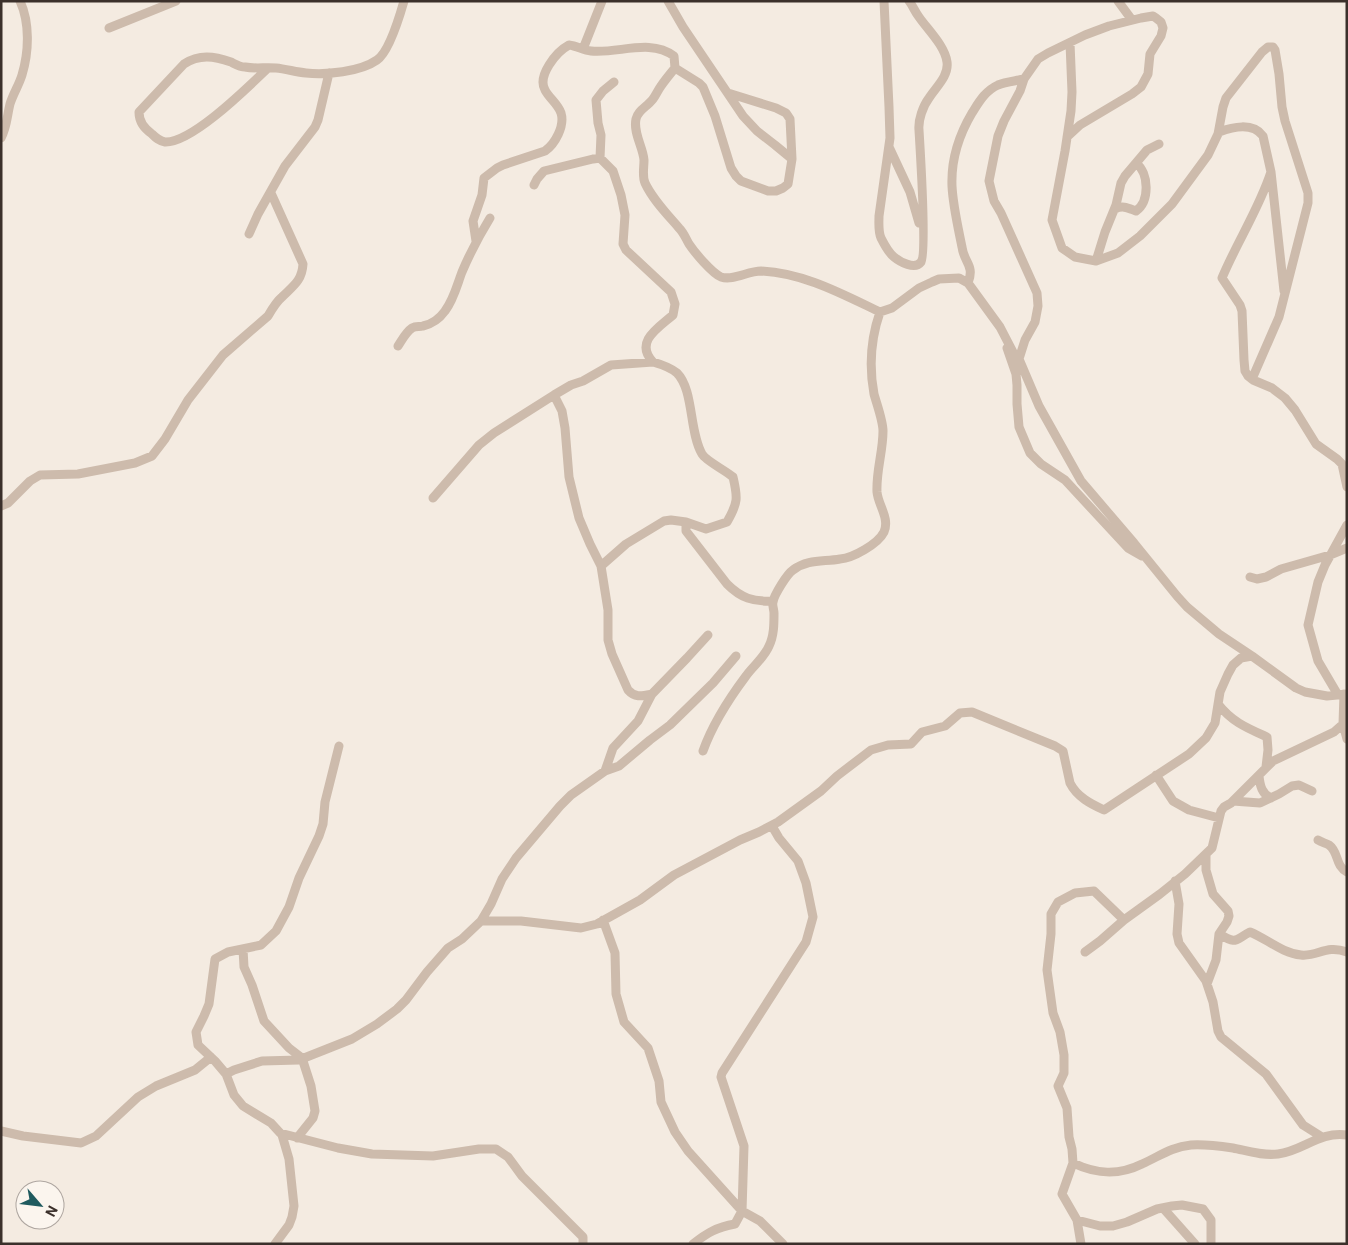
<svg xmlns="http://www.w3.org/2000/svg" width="1348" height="1245" font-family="Roboto,sans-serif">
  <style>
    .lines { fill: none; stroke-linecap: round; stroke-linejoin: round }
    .minor { stroke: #cdbbac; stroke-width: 9 }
  </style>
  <rect width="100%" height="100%" fill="#f4ebe1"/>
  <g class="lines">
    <path class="minor" d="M668,1L683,27L743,116L757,131L775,145L792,159
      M884,1L889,107L890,138L879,216C879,223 878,231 881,238C884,244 889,253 894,257C900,262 915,270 921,262C927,255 920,147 919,130C918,120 923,106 929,98C936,87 949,76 947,62C945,46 928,30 919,17C915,12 913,6 909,1
      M1118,1L1132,20
      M109,28L176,1
      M1070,43L1072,92L1071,111L1065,151L1052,220L1062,248L1075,257L1096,261L1118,253L1140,236L1172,204L1208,155L1218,134L1223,107L1226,98L1262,52L1268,47H1273L1275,50L1279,74L1282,107L1285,121L1308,193V203L1279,317L1252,379
      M583,49L602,1
      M268,68C248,87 192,143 165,142C159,141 156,138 152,134C144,128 139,122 139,112L184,64C199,54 214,56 231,62C235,64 240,67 245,67C255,69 266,67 276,68C286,69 296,72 306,73C326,75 360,72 377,60C389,52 400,15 404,1
      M675,68L699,83L703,87L715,116L731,168L736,176L741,181L768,191H776L783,188L788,184L792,159L790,119L786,113L776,108L728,93
      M1219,132C1232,127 1253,122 1263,136L1271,172L1284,291
      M1,138C7,127 7,116 10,104C13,94 19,85 22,75C29,52 30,23 20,1
      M889,147L910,192L919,223
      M600,158L601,135L598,123L596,100L603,91L614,82
      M1271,172C1259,209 1237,242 1222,278L1240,305L1242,311L1244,360L1245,371L1248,376L1253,380L1272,388L1285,398L1295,410L1316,444L1337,459L1342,464L1347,487
      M534,185L537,179L544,171L593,159L600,158L613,171L621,195L625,215L623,244L626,250L671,292L675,304L673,315C658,328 634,342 653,362
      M1115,209C1123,205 1128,208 1136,211C1150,201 1149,173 1136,163
      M249,234L258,214L285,166L315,127L318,120L329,73
      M476,241L473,221L482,195L484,178L497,168L503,165L545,151C555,144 565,126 561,113C558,104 549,98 545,90C537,76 556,52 569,45C577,46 583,50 591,51C618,54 650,38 674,56L675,68C670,74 665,80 661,86C658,90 656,95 653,99C647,107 638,110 636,119C633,133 643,147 644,160C644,168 642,176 645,183C653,200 667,214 679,228C684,233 686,239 689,244C695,253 712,273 721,277C733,281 748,271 761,271C804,273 842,294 880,312L892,308L919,288L932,282L939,279L959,278L968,283L1000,327L1014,354L1019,359L1039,406L1081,481L1134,543L1177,596L1187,607L1219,634L1252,656L1296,688L1305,692L1327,696L1347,694
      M1096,261L1105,232L1116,205L1121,183L1125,176L1147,150L1159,144
      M968,283C975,265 964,263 962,247C958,227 953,206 952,186C951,161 959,135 972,113C979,102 985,91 998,85C1005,82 1015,81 1024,79
      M398,346C402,340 406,332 412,328C416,326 419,327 423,326C432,324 440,318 445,311C454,299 457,285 462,272C470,253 479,236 490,218
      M1007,348L1016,374L1017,385V404L1019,427L1030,453L1041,464L1065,480L1128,548L1142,556
      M1019,359L1025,340L1035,322L1038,306L1037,293L1001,213L994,201L989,181L998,136L1004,121L1020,91L1024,79L1038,59L1048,53L1085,35L1109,26L1141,18L1153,16L1156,18L1161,22L1163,28L1161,36L1150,54L1148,74L1141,87L1132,94L1080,125L1067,137
      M554,395L562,411L565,428L569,477L579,518L590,544L601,566L608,610V640L612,654L628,690C635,698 642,696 652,694
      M433,498L479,445L494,433L554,395L571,385L583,381L611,365L653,362C660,364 671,368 677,373C694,390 689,432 702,454C706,461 725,470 733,477C738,498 738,503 727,522L706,529L686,522L671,520L664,521L626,544L601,566
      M1,506L8,503L30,481L40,475L78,474L135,463L152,456L165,439L188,400L223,355L268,316C272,309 276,302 282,297C293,286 302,281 303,264L271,193
      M686,522V531L727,584C741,598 753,602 773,601
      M1250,577L1257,579L1266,577L1281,569L1330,555L1347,548
      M1344,694L1343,724L1347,739
      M1338,695L1318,661L1308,625L1318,582L1325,565L1347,525
      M1218,704C1232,722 1247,728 1267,737L1268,750L1266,767
      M703,751C713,723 728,700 746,676C753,666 764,658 769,646C774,636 774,624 774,613C774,610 772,605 773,602C774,595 787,574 793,570C808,559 823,562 840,559C853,558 878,544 884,532C890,518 878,505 877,492C876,471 883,452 883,431C883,421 877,405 874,394C869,367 871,338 880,312
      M605,771L613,748L638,721L652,694L687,658L708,635
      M1156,775L1173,801L1189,810L1219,818
      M1259,776C1260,786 1262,794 1271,798
      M1233,801L1260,803L1279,794L1292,786L1299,785L1312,791
      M1318,840C1321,842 1325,843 1329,845C1339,852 1335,866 1347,872
      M1206,854V870L1213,894L1228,911L1229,916L1227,922L1219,934L1216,960L1207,984
      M1175,881L1179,904L1177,934L1179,943L1206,981L1213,1002L1218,1031L1221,1037L1266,1074L1303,1125L1322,1137
      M603,920L615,953L616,994L624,1022L648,1048L659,1081L661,1102L675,1132L688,1151L742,1211L760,1221L783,1244
      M481,921H521L581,928L597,924L640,900L674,875L740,840L759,832L778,822L821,791L837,776L871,750L888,745L911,744L922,732L945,726L960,713L972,712L1055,746L1063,751L1070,783C1077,797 1091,804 1104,810L1189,754L1206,738L1215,723L1220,692L1228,674L1233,665L1241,658L1252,656
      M1219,934C1238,945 1234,940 1250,932C1267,939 1282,953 1301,955C1318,957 1326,944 1347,952
      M243,949L244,967L252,985L264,1021L289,1048L302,1058L311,1086L315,1111L313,1118L297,1138
      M1085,952L1100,941L1124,920L1160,894L1185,874L1212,848L1221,811L1224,807L1231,803L1273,761L1334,732L1343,724
      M226,1074L234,1070L262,1061L299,1060L352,1039L377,1024L397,1009L406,1000L427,972L448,948L462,939L481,921L491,904L502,879L516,858L560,806L571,795L605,771L619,766L650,740L670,725L713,683L736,656
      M1,1131L23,1136L81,1143L96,1136L138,1097L156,1086L195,1070L211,1057
      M280,1133L338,1148L372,1154L433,1156L479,1149H496L508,1157L522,1176L583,1237V1244
      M1073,1163C1096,1174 1118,1176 1142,1164C1160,1156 1171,1147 1191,1145C1205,1144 1219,1146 1233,1148C1248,1151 1263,1156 1278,1154C1303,1151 1319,1131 1347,1135
      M1163,1208L1195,1244
      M1077,1220L1100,1226H1113L1127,1222L1157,1209L1172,1206L1182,1205L1203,1209L1211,1220V1244
      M275,1244L289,1225L292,1217L294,1206L289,1159L282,1135L271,1123L243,1106L234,1095L226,1074L215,1061L198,1045L196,1032L204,1016L209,1004L215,959L228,952L261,945L276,931L289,907L299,878L319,836L323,824L325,802L339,746
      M693,1244C707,1233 717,1227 735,1224L742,1211L744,1146L721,1077L722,1073L806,942L813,917L806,883L798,861L779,838L772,826
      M1081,1244L1077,1220L1062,1194L1073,1163L1072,1149L1069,1137L1067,1108L1058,1086L1064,1073V1055L1060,1032L1053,1013L1047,970L1051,934V914L1058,902L1075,893L1094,891L1124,920"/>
  </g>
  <rect width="1348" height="1245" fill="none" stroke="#3b302b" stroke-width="5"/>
  <g transform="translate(40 1205) rotate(118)"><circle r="24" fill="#fbf5ee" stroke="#aea6a0"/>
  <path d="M0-4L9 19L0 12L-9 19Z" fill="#1f5a5e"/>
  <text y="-8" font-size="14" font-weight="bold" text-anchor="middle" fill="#3b302b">N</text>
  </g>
</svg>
